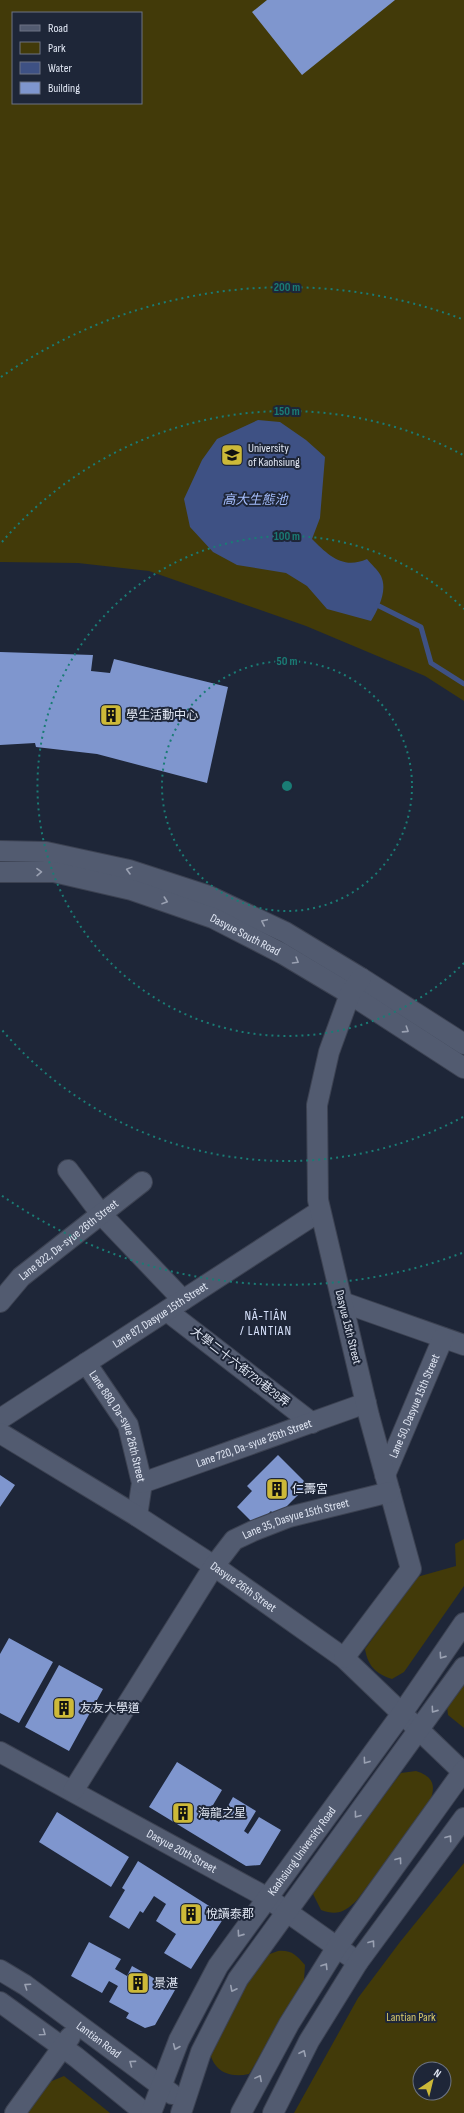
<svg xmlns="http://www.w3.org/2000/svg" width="464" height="2113" font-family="'Sofia Sans Condensed','Noto Sans TC',sans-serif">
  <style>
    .green { fill: #423a09; fill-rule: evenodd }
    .water { fill: #3e5184 }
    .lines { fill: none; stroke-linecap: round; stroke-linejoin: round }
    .stream { stroke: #3e5184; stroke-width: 5 }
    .building { fill: #7f96ce }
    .minor-casing { stroke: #3c4252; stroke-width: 22 }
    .minor { stroke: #525b70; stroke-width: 20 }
    .oneway { stroke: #9aa1b2 }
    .ring { fill: none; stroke: #1a7c75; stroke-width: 2; stroke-dasharray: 2 4 }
    .labels { text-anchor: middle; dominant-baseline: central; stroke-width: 4; stroke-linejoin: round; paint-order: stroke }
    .poi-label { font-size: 12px; fill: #e1e7f4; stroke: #1e2638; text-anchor: start }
    .street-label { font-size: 12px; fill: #e1e7f4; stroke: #1e2638 }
    .park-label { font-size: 12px; fill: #d9c96a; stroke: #1e2638 }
    .water-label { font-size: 13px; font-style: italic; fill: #a5befd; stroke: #1e2638 }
    .neighbourhood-label { font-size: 13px; letter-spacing: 1px; fill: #d7e2fc; stroke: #1e2638 }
    .centre { fill: #1a7c75; stroke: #1e2638; stroke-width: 2 }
    .ring-label { font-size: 12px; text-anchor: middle; font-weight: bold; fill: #1a7c75; stroke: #1e2638; stroke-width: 4; stroke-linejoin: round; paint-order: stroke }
  </style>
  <rect width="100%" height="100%" fill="#1e2638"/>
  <path class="green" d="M0,0H464V701L425,676L306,626L149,571L78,563L0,562ZM13,13H141V103H13Z
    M464,1539V1586L404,1672L392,1679C376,1674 368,1666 365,1649L417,1577L456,1566L455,1544Z
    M464,1678V1728L448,1715L447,1706Z
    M416,1771C435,1777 436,1787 429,1804L357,1900C345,1912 337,1916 321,1910L313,1894L321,1877L401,1773Z
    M464,1863V2113H294L358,1998L400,1942ZM420,2069H444V2093H420Z
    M278,1951C292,1950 296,1955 305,1965L304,1980L299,1995L249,2074C225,2079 209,2068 209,2042L257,1966L267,1955Z
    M64,2076L110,2113H25L47,2083Z"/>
  <path class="water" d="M258,420L280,422L306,440L325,457L320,518L312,539C328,555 343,570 367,559C371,564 378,570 381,576C388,591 378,609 371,621L327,609L307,586L286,573L237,565L213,552L190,527L184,499L202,460L217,439Z"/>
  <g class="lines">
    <path class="stream" d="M379,606L421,627L431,663L464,684"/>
  </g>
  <path class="building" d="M267,0H395L302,75L252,12Z
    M0,652L93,655L91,671L110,673L114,659L228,687L207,783L97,754L36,747L35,743L0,745Z
    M278,1455L308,1485L276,1517L271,1511L256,1526L237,1507L252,1491L247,1486Z
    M0,1475L15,1485L0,1507Z
    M9,1638L53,1662L19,1723L0,1713V1654Z
    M59,1665L103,1689L69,1751L25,1727Z
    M177,1762L222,1790L207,1815L219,1822L233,1797L256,1811L244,1831L248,1834L259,1817L281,1830L260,1865L246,1866L149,1807Z
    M57,1812L129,1857L111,1887L39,1842Z
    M138,1861L225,1916L191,1969L164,1953L176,1934L156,1921L166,1904L154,1896L143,1913L140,1911L129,1929L109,1917L125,1890L122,1888Z
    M89,1942L121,1959L115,1969L127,1976L132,1966L175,1990L155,2025L145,2028L126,2018L129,2013L109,2002L118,1986L109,1981L102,1993L71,1976Z"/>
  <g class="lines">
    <g class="minor-casing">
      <g id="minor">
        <path d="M0,851L46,852L129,870L209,896L285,932L361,978L464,1044"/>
        <path id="s1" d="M0,872H54L132,890L213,918L283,954L350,994L464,1068"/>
        <path d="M68,1170L101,1214L183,1300"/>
        <path id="s2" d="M0,1302L21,1277L142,1182"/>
        <path d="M342,1302L464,1345"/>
        <path d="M167,1311L312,1423"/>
        <path id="s3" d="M86,1363L128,1425L142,1483L137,1516"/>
        <path id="s4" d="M0,1419L320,1211"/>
        <path id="s5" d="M0,1433L137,1516L214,1566L344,1658L464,1773"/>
        <path id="s6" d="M385,1475L443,1338"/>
        <path id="s7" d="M142,1483L366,1403"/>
        <path d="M344,1658L411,1569L369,1416L318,1200L317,1105L329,1052L350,994L361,978"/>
        <path id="s8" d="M0,1752L266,1897L358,1962"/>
        <path id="s9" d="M73,1791L214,1566L234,1540L253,1531L289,1517L390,1492"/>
        <path id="s10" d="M0,1970L25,1985L172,2094"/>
        <path d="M0,2002L76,2057L145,2113"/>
        <path d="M15,2113L70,2037"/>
        <path id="s11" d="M151,2113L179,2040L218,1966L403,1712L464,1623"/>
        <path d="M181,2113L201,2052L238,1979L464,1667"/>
        <path d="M241,2113L289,2024L337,1947L464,1770"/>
        <path d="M273,2113L309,2041L358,1962L464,1818"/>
      </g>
    </g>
    <use href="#minor" class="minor"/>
  </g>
  <defs><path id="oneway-chevron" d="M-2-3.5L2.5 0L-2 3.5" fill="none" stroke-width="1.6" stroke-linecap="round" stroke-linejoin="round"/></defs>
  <g class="oneway">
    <use href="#oneway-chevron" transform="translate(129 870) rotate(-165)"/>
    <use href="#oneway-chevron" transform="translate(39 872) rotate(-1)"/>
    <use href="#oneway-chevron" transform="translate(165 901) rotate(19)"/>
    <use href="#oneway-chevron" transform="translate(264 922) rotate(-155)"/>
    <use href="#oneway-chevron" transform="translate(296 961) rotate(31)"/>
    <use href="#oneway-chevron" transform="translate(406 1030) rotate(33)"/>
    <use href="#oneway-chevron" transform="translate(442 1656) rotate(125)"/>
    <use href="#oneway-chevron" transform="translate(434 1710) rotate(125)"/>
    <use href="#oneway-chevron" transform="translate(366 1761) rotate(126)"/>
    <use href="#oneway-chevron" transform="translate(357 1815) rotate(127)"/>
    <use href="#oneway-chevron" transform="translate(449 1838) rotate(-54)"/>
    <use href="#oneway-chevron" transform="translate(399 1860) rotate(-54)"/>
    <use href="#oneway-chevron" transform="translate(240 1934) rotate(125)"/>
    <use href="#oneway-chevron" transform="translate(372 1943) rotate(-54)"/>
    <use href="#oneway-chevron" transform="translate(325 1966) rotate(-58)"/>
    <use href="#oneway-chevron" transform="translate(27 1986) rotate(-146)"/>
    <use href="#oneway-chevron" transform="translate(233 1989) rotate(117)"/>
    <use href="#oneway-chevron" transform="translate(43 2033) rotate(35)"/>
    <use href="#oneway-chevron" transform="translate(176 2047) rotate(113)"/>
    <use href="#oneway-chevron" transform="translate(303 2053) rotate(-65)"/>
    <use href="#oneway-chevron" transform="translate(132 2063) rotate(-144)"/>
    <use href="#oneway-chevron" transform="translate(259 2078) rotate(-62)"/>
  </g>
  <g class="ring">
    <circle cx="287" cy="786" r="125"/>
    <path d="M464 963A250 250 0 1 1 464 609"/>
    <path d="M463 1117A375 375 0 0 1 2 1030M2 542A375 375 0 0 1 463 455"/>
    <path d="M462 1253A499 499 0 0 1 1 1195M1 377A499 499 0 0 1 462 319"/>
  </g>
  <defs>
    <g id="university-square" transform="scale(1.15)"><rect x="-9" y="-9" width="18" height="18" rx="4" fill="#cdb938" stroke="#1e2638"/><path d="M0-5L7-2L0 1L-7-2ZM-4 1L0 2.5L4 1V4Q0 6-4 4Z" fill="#111"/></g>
    <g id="building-square" transform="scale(1.15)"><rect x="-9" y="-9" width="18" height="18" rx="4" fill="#cdb938" stroke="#1e2638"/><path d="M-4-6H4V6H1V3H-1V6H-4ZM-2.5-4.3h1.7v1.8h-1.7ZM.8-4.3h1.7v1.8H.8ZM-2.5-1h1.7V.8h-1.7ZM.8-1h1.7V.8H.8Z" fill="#111"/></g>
  </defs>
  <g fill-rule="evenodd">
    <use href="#university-square" x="232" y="455"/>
    <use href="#building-square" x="111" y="715"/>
    <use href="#building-square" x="277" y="1489"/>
    <use href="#building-square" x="64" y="1708"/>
    <use href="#building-square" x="183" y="1813"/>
    <use href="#building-square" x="191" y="1914"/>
    <use href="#building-square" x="138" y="1983"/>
  </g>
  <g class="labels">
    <g class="poi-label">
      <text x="248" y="448">University<tspan x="248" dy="14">of Kaohsiung</tspan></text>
      <text x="126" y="715">學生活動中心</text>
      <text x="292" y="1489">仁壽宮</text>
      <text x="80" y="1708">友友大學道</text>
      <text x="198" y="1813">海龍之星</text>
      <text x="206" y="1914">悅讀泰郡</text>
      <text x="154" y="1983">景湛</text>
    </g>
    <g class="street-label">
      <text stroke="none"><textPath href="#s1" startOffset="256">Dasyue South Road</textPath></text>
      <text stroke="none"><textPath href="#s2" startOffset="93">Lane 822, Da-syue 26th Street</textPath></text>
      <text stroke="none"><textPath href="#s4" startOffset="191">Lane 87, Dasyue 15th Street</textPath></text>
      <text transform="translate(348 1327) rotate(76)">Dasyue 15th Street</text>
      <text transform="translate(240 1367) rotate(38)">大學二十六街720巷29弄</text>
      <text stroke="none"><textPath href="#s6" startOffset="75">Lane 50, Dasyue 15th Street</textPath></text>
      <text stroke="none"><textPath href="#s3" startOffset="72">Lane 880, Da-syue 26th Street</textPath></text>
      <text stroke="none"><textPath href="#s7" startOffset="119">Lane 720, Da-syue 26th Street</textPath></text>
      <text stroke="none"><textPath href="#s9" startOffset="364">Lane 35, Dasyue 15th Street</textPath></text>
      <text stroke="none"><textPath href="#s5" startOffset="288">Dasyue 26th Street</textPath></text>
      <text stroke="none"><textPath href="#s8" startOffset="207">Dasyue 20th Street</textPath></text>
      <text stroke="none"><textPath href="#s11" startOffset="304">Kaohsiung University Road</textPath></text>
      <text stroke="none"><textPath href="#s10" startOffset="121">Lantian Road</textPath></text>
    </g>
    <g class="park-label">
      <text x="411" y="2017">Lantian Park</text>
    </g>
    <g class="water-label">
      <text x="255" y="500">高大生態池</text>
    </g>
    <g class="neighbourhood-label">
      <text x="266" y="1316">NÂ-TIÂN<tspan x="266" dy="15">/ LANTIAN</tspan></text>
    </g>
  </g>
  <circle cx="287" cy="786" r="6" class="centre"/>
  <g class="ring-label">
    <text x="287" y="291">200 m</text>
    <text x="287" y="415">150 m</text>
    <text x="287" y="540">100 m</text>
    <text x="287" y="665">50 m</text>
  </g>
  <rect x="12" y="12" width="130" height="92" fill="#1e2638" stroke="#6c7383"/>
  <rect x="20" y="25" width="20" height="6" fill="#525b70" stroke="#6c7383"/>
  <text x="48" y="32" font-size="12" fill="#e1e7f4">Road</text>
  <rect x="20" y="42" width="20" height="12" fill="#423a09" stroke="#6c7383"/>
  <text x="48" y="52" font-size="12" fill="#e1e7f4">Park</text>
  <rect x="20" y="62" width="20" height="12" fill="#3e5184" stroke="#6c7383"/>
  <text x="48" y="72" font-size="12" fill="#e1e7f4">Water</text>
  <rect x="20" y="82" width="20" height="12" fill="#7f96ce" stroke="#6c7383"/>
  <text x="48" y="92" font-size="12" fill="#e1e7f4">Building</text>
  <g transform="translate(432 2081) rotate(35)"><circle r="19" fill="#1e2638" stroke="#6c7383"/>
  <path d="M0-3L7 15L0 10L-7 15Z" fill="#cdb938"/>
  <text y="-6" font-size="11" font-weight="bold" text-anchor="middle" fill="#e1e7f4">N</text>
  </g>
</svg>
